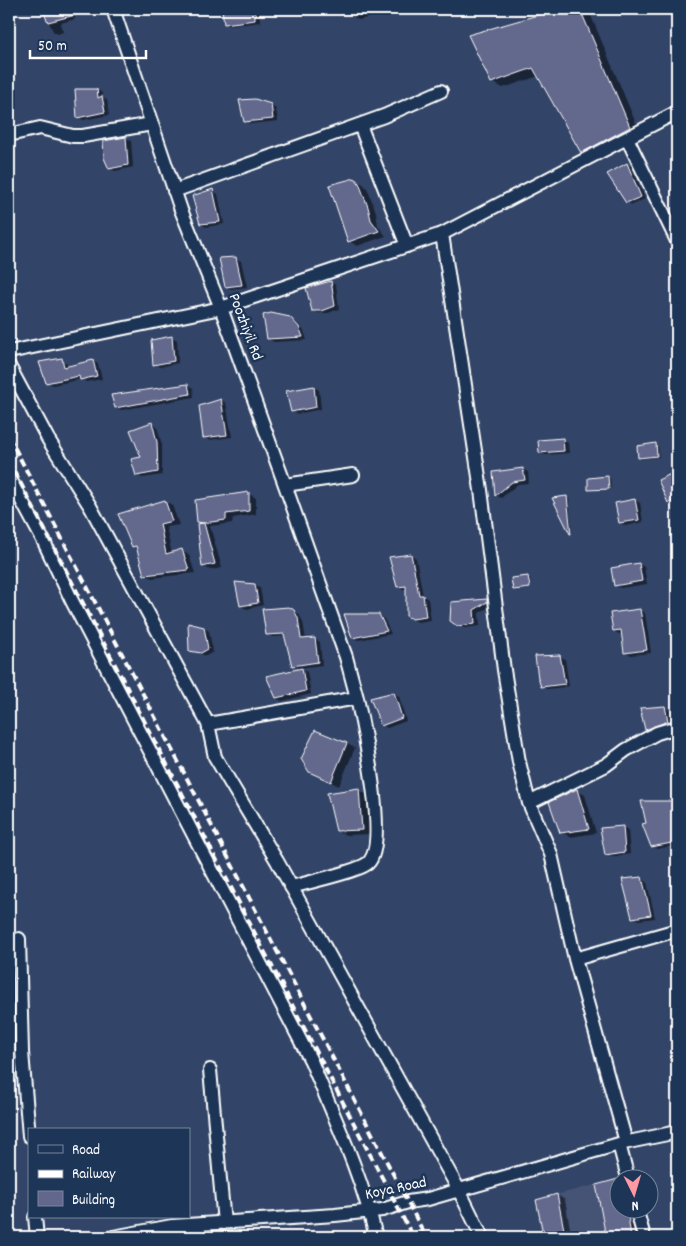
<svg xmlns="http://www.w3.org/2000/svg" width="686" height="1246" font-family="Dekko,sans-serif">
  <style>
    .built { fill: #455275 }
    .shadow { fill: #0007 }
    .building { fill: #64678d; stroke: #fff }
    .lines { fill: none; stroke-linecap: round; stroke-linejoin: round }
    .street-casing { stroke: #fff; stroke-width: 16 }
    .street { stroke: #1d3557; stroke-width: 12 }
    .rail { stroke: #fff; stroke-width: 4; stroke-dasharray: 8 4; stroke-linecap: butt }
    .labels { text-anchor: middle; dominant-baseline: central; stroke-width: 5; stroke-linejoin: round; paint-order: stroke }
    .street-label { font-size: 16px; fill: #fff; stroke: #1d3557 }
  </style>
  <rect width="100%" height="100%" fill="#324467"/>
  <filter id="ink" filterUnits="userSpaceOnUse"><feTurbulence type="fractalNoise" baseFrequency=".02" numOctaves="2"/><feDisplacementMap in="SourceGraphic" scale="10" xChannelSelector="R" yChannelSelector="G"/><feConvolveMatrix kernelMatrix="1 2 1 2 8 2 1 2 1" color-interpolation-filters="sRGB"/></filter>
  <g filter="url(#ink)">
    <path class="built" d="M618,1179V1208L627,1209L631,1237H541L536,1200Z"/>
    <path class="shadow" d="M43,9H73L75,19L61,23L63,32L58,34L53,31Z
      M223,9H259L260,22L230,26L225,23Z
      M353,9H377L378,15L359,20L354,17Z
      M564,9H585L589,11L640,133L593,158L582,152L539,76L503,88L492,82L470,36Z
      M76,90H97L102,93L103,98L107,100L109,115L83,120L78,117Z
      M271,106L276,109L278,121L250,124L245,121Z
      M126,138L131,141L133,167L115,171L110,168Z
      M627,164L632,167L645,199L632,205L627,202Z
      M355,180L363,184L367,188L376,212L378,226L386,236L357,246L349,241Z
      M213,191L218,194L224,224L206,227L201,224Z
      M235,258L241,261L247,287L231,289L226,286Z
      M330,282L336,285L339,309L328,313H318L313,310Z
      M290,318L296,322L304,331L307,340L274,342L268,339Z
      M172,337L177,340L178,363L160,367L155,364Z
      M61,360L67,363L68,367L93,361L98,364L102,379L86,382L82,379L53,385L47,382Z
      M188,385L193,388L194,397L121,410L116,407Z
      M314,387L319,390L321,409L297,414L292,411Z
      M220,400L226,403L232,437L209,440L204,437Z
      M152,424L157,427L162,445V475L142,478L137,475Z
      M563,440L568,443L569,453L545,455L540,452Z
      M655,445L658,446L659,457L641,459L639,458Z
      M523,469L528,472L529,483L518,484L501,498L496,495L494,473Z
      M677,472V514L675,506L669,502L659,481Z
      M608,477L610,478L611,489H590Z
      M249,494L256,498V514L233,518L232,523L210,526L222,568L210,570L203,566V524L198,521Z
      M567,497L569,499L572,534L571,533Z
      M635,500L640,503L643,522L626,526L620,523Z
      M165,501L172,505L179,525L166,527L172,554L182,551L189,555L195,573L152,578L145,574L138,550L133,546Z
      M411,555L416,558L423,596L428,599L431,620L418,622L407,616V589H403L398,586Z
      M639,564L644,567L647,584L620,588L615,585Z
      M528,577L530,578L531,588L516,590L514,589Z
      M255,585L260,588L263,605L247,609L241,606Z
      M486,600L492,605L479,613L480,626L464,628L452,620Z
      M289,608L299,614L303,622L306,640L315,639L320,642L322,665L299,668L307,672L311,694L282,701L276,698L301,669L293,665L286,636L272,637L267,634Z
      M640,610L645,613L651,653L630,655L625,652L623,633L619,634L614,631Z
      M379,615L384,619L391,634L358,640L353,637Z
      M204,628L209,631L213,652L206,656L190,650Z
      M559,656L565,659L569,686L566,687L561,657H559L564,687L547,689L542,686Z
      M394,693L399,696L406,721L387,728L382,725Z
      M664,707L670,711L673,724L651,732L646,729Z
      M347,744L355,748L339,786L319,776Z
      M358,790L366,794L370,834L346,835L337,831Z
      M577,791L585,795L596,833L570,837L562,832Z
      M677,802V845L657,849L652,846L643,803Z
      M623,827L628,830L630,854L611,857L606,854Z
      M642,879L647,882L655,918L639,920L634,917Z
      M9,916L11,936H9Z
      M618,1180V1208H634L638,1237H607L597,1186Z
      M557,1195L565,1200L571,1234L566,1235L567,1237H545L537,1201Z"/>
    <path class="building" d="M42,9H82L83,13L48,22Z
      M222,9H255V20L224,24Z
      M559,9H580L630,127L581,153L533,68L491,83L468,35Z
      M75,89H97L98,98L102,96L105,112L77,118Z
      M255,99L271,104L273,119L244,122L239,100Z
      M126,137L128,165L109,169L104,158L103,141Z
      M627,163L641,197L626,203L607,174Z
      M355,178L359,183L368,207L371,220L379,231L348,242L329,185Z
      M213,189L220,222L200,224L192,196Z
      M236,257L242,285L225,287L219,258Z
      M331,281L335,306L322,311H312L306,288Z
      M271,313L290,317L299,327L303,337L267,339L263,315Z
      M172,336L174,361L153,365L151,340Z
      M62,358L64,367L93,360L97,376L80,380L79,376L46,383L39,362Z
      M188,384L190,394L115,408L111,395Z
      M314,386L316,407L291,412L286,391Z
      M221,399L227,435L203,438L199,406Z
      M152,422L157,442L158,472L136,476L131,459L141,457L130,430Z
      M563,438L564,451L539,453L538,440Z
      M656,443L657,456L638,458L637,446Z
      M523,468L525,480L512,482L495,496L493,472Z
      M677,471V499L668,503L658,480Z
      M608,476L609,489L588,490V478Z
      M249,492V511L226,514V520L204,523L215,564L202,567L197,524L204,523L197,522L195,500Z
      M567,496L571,534H570L552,498Z
      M635,499L639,520L619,523L615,503Z
      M165,500L172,521L160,524L166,554L182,549L189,570L144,575L136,546L132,547L118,514Z
      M411,554L419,595H423L426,617L412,619L406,616V586L397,587L389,557Z
      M639,563L642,581L614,586L611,568Z
      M528,576L530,588L513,590L511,578Z
      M235,582L255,584L258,603L240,606Z
      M487,599V602L474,610L475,624L457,626L450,621L451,602Z
      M289,607L294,610L298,618L301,639L315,638L318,662L292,666L284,634L266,635L262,609Z
      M640,609L647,650L624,653L621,630L613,631L610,613Z
      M344,614H379L387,631L352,638Z
      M188,623L204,627L208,649L201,653L189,651Z
      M560,655L565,684L541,687L538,678L535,656Z
      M302,668L306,691L276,698L266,676Z
      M394,692L402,718L381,726L370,698Z
      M665,706L668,721L645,730L640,708Z
      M315,730L347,743L331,782L309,772L301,759Z
      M359,788L362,830L336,831L327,793Z
      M577,789L589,829L560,833L549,802Z
      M641,801H677V815H674L677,842L651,847L642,824L646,823Z
      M623,826L625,852L605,855L600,828Z
      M642,877L651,915L632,918L622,879Z
      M618,1179V1208H627L631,1237H606L596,1185Z
      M557,1194L564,1230L543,1233L536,1200Z"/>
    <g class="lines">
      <g class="street-casing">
        <path id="street" d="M113,9L181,210L221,308L285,485L346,657L357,698L208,724
          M360,125L407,246
          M9,135L40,128L73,136H83L152,124
          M627,138L677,241
          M174,191L384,116L441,91
          M442,234L481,490L504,670L519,762L529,803L551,854L575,959L626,1142
          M9,352L221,308L442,234L677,112
          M9,366L48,439L90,506L208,724L215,757L277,861L459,1190L482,1237
          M9,477L44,542L72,601L311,1061C335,1119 362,1176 376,1237
          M285,485L353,475
          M529,803L606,765L626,750L657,733L677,727
          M291,887C306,883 359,871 368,863C389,844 363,727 357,698
          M19,939L22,1052L29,1136
          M575,959L677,930
          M210,1070L224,1223
          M619,1144L628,1178
          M636,1208L644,1237
          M35,1217L37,1237
          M113,1237L172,1226L335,1215L382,1210L408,1202L428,1199L619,1144L677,1132"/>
      </g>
      <use href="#street" class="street"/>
      <path class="rail" d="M9,437L426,1237
        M9,461L413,1237"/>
    </g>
  </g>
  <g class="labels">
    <g class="street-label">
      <text transform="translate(245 327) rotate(69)">Poozhiyil Rd</text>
      <text transform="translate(396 1189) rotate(-12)">Koya Road</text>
    </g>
  </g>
  <rect width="686" height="1246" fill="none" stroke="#1d3557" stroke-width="30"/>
  <rect x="15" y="15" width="656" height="1216" fill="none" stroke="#fff" stroke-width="2" filter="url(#ink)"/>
  <rect x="28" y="1128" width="162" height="90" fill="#1d3557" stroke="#77869a"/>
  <rect x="38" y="1145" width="25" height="8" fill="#1d3557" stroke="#77869a"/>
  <text x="72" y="1154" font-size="15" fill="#ffffff">Road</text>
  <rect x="38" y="1170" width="25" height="8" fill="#ffffff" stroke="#77869a"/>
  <text x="72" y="1178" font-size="15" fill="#ffffff">Railway</text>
  <rect x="38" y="1191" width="25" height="15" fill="#64678d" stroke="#77869a"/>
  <text x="72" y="1204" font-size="15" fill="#ffffff">Building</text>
  <g transform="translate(634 1194) rotate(175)"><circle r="24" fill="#1d3557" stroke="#77869a"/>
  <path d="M0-4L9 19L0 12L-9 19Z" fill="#ff9aa2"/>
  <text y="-8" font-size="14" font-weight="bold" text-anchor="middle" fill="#ffffff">N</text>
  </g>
  <path d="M30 50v8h116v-8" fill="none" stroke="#ffffff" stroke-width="2.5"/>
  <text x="38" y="50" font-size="15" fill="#ffffff" stroke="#1d3557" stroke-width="4" paint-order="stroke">50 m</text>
</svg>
